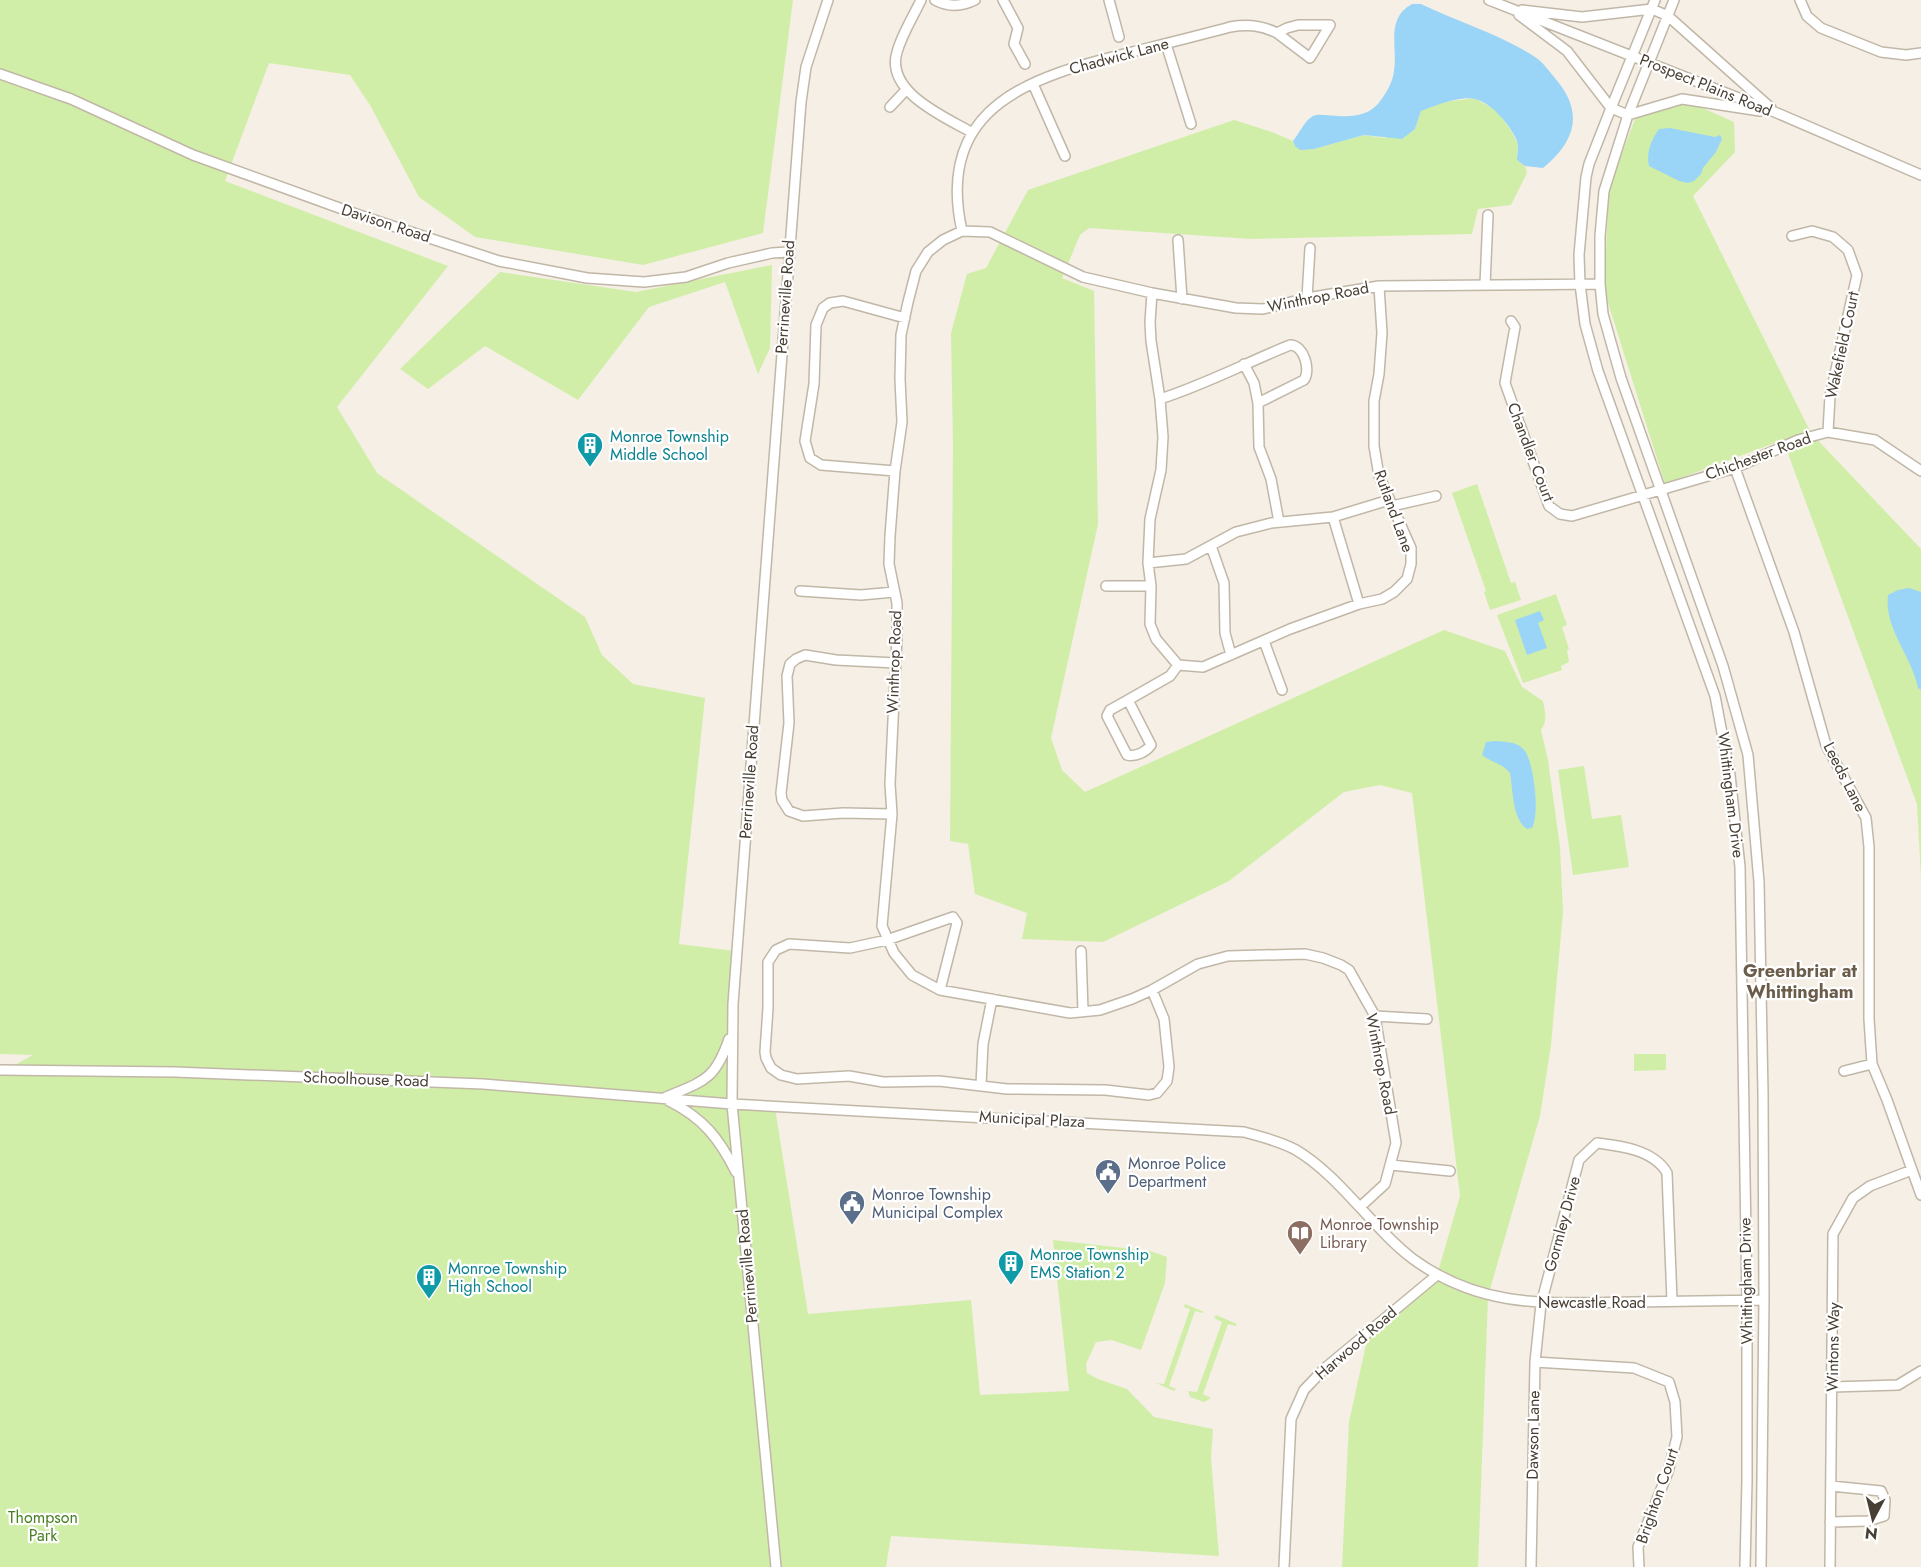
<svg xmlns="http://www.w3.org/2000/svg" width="1921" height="1567" font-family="Jost,sans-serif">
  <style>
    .green { fill: #d1eea9 }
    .water { fill: #9ad5f8 }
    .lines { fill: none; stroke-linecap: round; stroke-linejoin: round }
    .minor-casing { stroke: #c1b7a7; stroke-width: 12 }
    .minor { stroke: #fff; stroke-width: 9 }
    .labels { text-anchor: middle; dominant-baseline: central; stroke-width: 4.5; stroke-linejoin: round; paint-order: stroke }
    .street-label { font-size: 16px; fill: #483f34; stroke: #fff }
    .culture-label { font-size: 16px; fill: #0d838f; stroke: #fff; text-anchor: start }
    .service-label { font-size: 16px; fill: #4e5e75; stroke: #fff; text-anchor: start }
    .education-label { font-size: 16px; fill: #785e54; stroke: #fff; text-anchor: start }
    .park-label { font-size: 16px; fill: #488020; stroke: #fff }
    .neighbourhood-label { font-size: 18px; font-weight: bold; fill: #6c5d4a; stroke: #fff }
  </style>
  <rect width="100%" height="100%" fill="#f5efe5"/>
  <path class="green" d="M0,0H793L763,233L643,265L475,237L419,197L370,105L350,75L269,63L225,181L448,266L337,407L377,473L585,617L602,655L633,684L705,698L679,944L735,951L731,1100L774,1102L808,1314L971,1300L980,1395L1069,1391L1053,1240L1150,1251L1167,1257L1165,1283L1141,1350L1112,1340L1096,1342L1086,1364L1087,1373L1098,1379L1127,1389L1154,1417L1213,1429L1211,1458L1219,1556L891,1536L886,1567H0V1073L33,1055L0,1054Z
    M1475,98L1497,111L1512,132L1518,144L1517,160L1525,166L1527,173L1511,205L1478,209L1472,234L1251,239L1089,228L1080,235L1062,278L1094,291L1098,524L1051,738L1062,770L1085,792L1444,630L1505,651L1522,687L1543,701C1545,712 1548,720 1541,730L1548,760L1560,847L1563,912L1551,1045L1540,1116L1488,1296L1478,1567H1342L1349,1422L1369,1331L1437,1275L1460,1196L1412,793L1380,785L1344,792L1229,881L1103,942L1022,939L1027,913L975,894L968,844L950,841L953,445L951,333L967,274L986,268L1028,190L1234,120L1272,132L1293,141L1295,146L1314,149L1364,135L1384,138L1415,129L1421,111L1444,102Z
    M1682,99L1734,122L1735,152L1693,196L1811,433L1921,549V878L1917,804L1783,440L1665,484L1604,290L1609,188L1638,111Z
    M772,265L770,348L758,374L725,282L649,307L578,400L485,346L428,389L400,369L500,272L636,292Z
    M1477,484L1511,583L1515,582L1521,600L1490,610L1484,592L1486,591L1452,493Z
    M1556,594L1567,625L1562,627L1569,649L1567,650L1569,662L1561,666L1562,670L1523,683L1497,615Z
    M1584,766L1592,819L1621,815L1629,867L1573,875L1558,770Z
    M1634,1054H1666V1070L1634,1071Z
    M1185,1304L1204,1312L1202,1313L1195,1311L1169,1386L1176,1389L1174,1391L1156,1383L1164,1384L1190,1309L1184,1307Z
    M1216,1315L1237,1324L1235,1326L1228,1324L1203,1394L1211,1398L1204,1402L1190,1397L1188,1391L1197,1392L1222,1322L1214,1318Z"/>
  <path class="water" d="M1412,4H1421C1456,21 1507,37 1538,59C1544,64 1549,71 1554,77C1584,111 1577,140 1543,168L1525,166L1517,160C1517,154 1519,147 1517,141C1511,126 1492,103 1475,99C1461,95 1434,106 1421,111L1415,129L1402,139L1364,135L1314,149L1300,150L1295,146L1293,141C1299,134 1305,120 1313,116C1317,114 1322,115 1326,115C1346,117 1368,119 1381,100C1387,92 1393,81 1394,71C1398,47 1385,19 1412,4Z
    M1670,128L1715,137L1720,135L1722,139L1716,152L1703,168L1701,174L1694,181L1688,183L1679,181L1649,166C1646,153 1651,140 1659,129Z
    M1909,588L1921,592V690L1918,688C1912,656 1884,629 1888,595L1898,590Z
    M1540,611L1544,620L1538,623L1547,648L1527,655L1515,620Z
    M1495,741C1505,742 1518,741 1525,751C1534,764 1540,814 1532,828L1527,829C1512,819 1513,789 1510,773C1503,764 1491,762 1482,755L1486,742Z"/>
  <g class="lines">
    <g class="minor-casing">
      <path id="minor" d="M921,0C913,17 902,34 897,52C885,92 945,117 971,132
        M935,0C948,7 961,7 975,0
        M1003,0L1018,28L1014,44L1025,64
        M1109,0L1119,37
        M1489,0L1777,113L1921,175
        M1655,0L1611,108L1589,164L1586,177L1579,255L1580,284L1585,324L1598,371L1715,696L1730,775L1740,867L1747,1300V1481L1745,1567
        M1674,0L1628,115L1604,191L1600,236V284L1603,314L1621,378L1723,666L1748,755L1759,882L1763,1094L1764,1300L1761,1567
        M1800,0L1807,16L1821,28L1881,52L1906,55L1921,53
        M1522,10L1582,17L1652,9L1668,16L1771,108
        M1519,15L1567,51L1611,108L1628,115L1682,99L1760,111
        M1298,25H1330L1310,58L1277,33L1287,28Z
        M1166,44L1191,124
        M0,74L71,99L193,155L356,214L499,261L587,278L644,282L686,277L728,263L772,253L788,252
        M1033,84L1065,156
        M890,107L906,90
        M962,231C934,105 1033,76 1132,52C1164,44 1197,36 1230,27C1247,24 1261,25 1277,33
        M1792,236L1812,231L1833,237L1848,250L1857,275L1830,396L1828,432
        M1178,240L1182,299
        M1485,285L1488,215
        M1152,293L1150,322L1151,341L1160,399L1163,437L1161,470L1150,519L1148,563L1151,586L1150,624L1156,639L1178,665L1203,667L1290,629L1359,604L1382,599L1394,592L1407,579L1411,564V548L1379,476L1374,446V401L1379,374L1382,333L1379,286
        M1307,298L1310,248
        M1511,321L1515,327L1505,383L1549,506L1560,514L1572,516L1735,468L1798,440L1828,432L1875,440L1921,471
        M1244,364L1254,383L1258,403L1259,447L1271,479L1279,522
        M1160,399C1204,385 1246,363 1290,345C1304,345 1311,370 1304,380L1258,403
        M1735,468L1794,632L1826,745L1866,818L1869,847V1019L1872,1064L1887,1100L1921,1195
        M895,471L821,465L810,458L805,441L814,384L816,325L823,308L830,303L843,301L905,318
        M1392,506L1436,496
        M1333,517L1359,604
        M1211,546L1224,583L1225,633L1231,655
        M1148,563L1186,559L1236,532L1271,523L1333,517L1389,500
        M1106,586H1151
        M800,591L861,595L894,592
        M1264,641L1282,690
        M1128,700L1151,745C1146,752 1136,757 1127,755L1107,716L1110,710Z
        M1128,700L1170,676L1178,665
        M892,814L843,813L803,816L789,811L782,800L781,793L789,723L787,676L790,664L796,659L805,655L836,660L896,663
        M1081,951L1083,1011
        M940,990L957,923L953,917L887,940L850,948L789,944L776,950L768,962V1008L765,1052L766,1058L771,1068L781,1075L797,1079L849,1076L883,1082L939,1081L1007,1089L1105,1090L1149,1095L1157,1093L1167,1081L1169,1067L1164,1019L1152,990
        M1375,1016L1427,1019
        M0,1070L175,1072L483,1084L732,1104L1244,1132C1262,1137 1280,1141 1296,1150C1340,1176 1372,1228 1413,1259C1483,1310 1550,1303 1632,1302C1676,1301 1720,1301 1764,1300
        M1844,1071L1872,1064
        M981,1085L983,1044L992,999
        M666,1097C704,1081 715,1080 729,1039
        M669,1101C703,1118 719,1138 736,1172
        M1391,1165L1450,1171
        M1360,1207L1385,1184L1396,1143L1375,1016L1349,970L1341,965L1323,958L1305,954L1228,956L1198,964L1152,990L1132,999L1100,1010L1070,1013L940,990L912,975L894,953L882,926L892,814L890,784L897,637V603L889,564L890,536L895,471L902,422L900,379L901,335L908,302L916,271L928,252L943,240L962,231L990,232L1083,277L1152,293L1236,308L1263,309L1307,298L1379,286L1600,284
        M1535,1362L1634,1368L1669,1382L1675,1402L1677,1437L1668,1472L1638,1547L1639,1567
        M1832,1387L1898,1385L1921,1371
        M1830,1522L1868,1521L1884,1516L1885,1500L1881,1491L1831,1486
        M776,1567L732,1104L733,1004L801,102L806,67L828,0
        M1284,1567L1291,1419L1304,1390L1325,1368L1437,1275
        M1531,1567L1535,1362L1541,1304L1579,1160L1597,1143C1621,1146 1654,1150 1667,1173L1672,1301
        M1830,1567L1833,1234L1853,1198L1870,1186L1912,1170"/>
    </g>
    <use href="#minor" class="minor"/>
  </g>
  <defs>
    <g id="building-pin" transform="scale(1.35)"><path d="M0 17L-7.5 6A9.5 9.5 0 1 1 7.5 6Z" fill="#0f9aa8" stroke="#fff"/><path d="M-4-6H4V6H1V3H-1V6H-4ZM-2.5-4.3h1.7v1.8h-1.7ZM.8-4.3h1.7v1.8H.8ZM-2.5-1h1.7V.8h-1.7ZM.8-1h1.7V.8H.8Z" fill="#fff"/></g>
    <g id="civic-pin" transform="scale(1.35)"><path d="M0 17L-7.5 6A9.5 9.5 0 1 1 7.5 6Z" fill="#5c6f8a" stroke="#fff"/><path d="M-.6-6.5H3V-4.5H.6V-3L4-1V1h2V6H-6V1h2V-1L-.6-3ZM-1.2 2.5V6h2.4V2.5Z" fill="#fff"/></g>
    <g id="library-pin" transform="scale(1.35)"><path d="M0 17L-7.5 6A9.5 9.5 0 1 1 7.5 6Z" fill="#8d6e63" stroke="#fff"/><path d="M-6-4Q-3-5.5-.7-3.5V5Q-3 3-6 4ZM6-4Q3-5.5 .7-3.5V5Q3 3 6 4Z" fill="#fff"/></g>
  </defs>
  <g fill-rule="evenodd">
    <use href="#building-pin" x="590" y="445"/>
    <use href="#civic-pin" x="1108" y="1172"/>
    <use href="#civic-pin" x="852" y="1203"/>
    <use href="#library-pin" x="1300" y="1233"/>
    <use href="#building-pin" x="1011" y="1263"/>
    <use href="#building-pin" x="429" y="1277"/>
  </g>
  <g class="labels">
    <g class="street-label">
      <text transform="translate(1119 56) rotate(-15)">Chadwick Lane</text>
      <text transform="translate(1706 85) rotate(22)">Prospect Plains Road</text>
      <text transform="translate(386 223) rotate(18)">Davison Road</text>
      <text transform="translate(785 297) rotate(-86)">Perrineville Road</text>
      <text transform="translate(1318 297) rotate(-11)">Winthrop Road</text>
      <text transform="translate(1842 345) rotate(-78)">Wakefield Court</text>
      <text transform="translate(1531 452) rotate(69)">Chandler Court</text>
      <text transform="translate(1758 456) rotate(-20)">Chichester Road</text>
      <text transform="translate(1394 511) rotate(70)">Rutland Lane</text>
      <text transform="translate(894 662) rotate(-88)">Winthrop Road</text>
      <text transform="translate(1845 777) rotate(63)">Leeds Lane</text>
      <text transform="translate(749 782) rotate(-86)">Perrineville Road</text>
      <text transform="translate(1731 795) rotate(83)">Whittingham Drive</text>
      <text transform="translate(1381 1064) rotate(79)">Winthrop Road</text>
      <text transform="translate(366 1079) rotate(2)">Schoolhouse Road</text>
      <text transform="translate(1032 1119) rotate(3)">Municipal Plaza</text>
      <text transform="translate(1562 1224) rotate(-75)">Gormley Drive</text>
      <text transform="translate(747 1266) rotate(-95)">Perrineville Road</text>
      <text transform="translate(1746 1281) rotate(-91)">Whittingham Drive</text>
      <text x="1592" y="1302">Newcastle Road</text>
      <text transform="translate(1356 1343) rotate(-41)">Harwood Road</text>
      <text transform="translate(1833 1347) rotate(-89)">Wintons Way</text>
      <text transform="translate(1533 1435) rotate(-89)">Dawson Lane</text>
      <text transform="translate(1657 1496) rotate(-71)">Brighton Court</text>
    </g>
    <g class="culture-label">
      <text x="610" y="436">Monroe Township<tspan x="610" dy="18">Middle School</tspan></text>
      <text x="1030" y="1254">Monroe Township<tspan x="1030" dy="18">EMS Station 2</tspan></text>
      <text x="448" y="1268">Monroe Township<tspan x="448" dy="18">High School</tspan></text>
    </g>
    <g class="service-label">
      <text x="1128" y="1163">Monroe Police<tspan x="1128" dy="18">Department</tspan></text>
      <text x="872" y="1194">Monroe Township<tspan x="872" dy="18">Municipal Complex</tspan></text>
    </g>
    <g class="education-label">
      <text x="1320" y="1224">Monroe Township<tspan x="1320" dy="18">Library</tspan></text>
    </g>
    <g class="park-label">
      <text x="43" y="1517">Thompson<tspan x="43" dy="18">Park</tspan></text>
    </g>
    <g class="neighbourhood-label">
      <text x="1800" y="971">Greenbriar at<tspan x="1800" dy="21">Whittingham</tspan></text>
    </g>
  </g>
  <g transform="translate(1873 1519) rotate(187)" stroke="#ffffff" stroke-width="4.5" paint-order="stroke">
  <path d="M0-4.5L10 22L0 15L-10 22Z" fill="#483f34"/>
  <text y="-9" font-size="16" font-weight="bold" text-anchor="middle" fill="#483f34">N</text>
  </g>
</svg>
